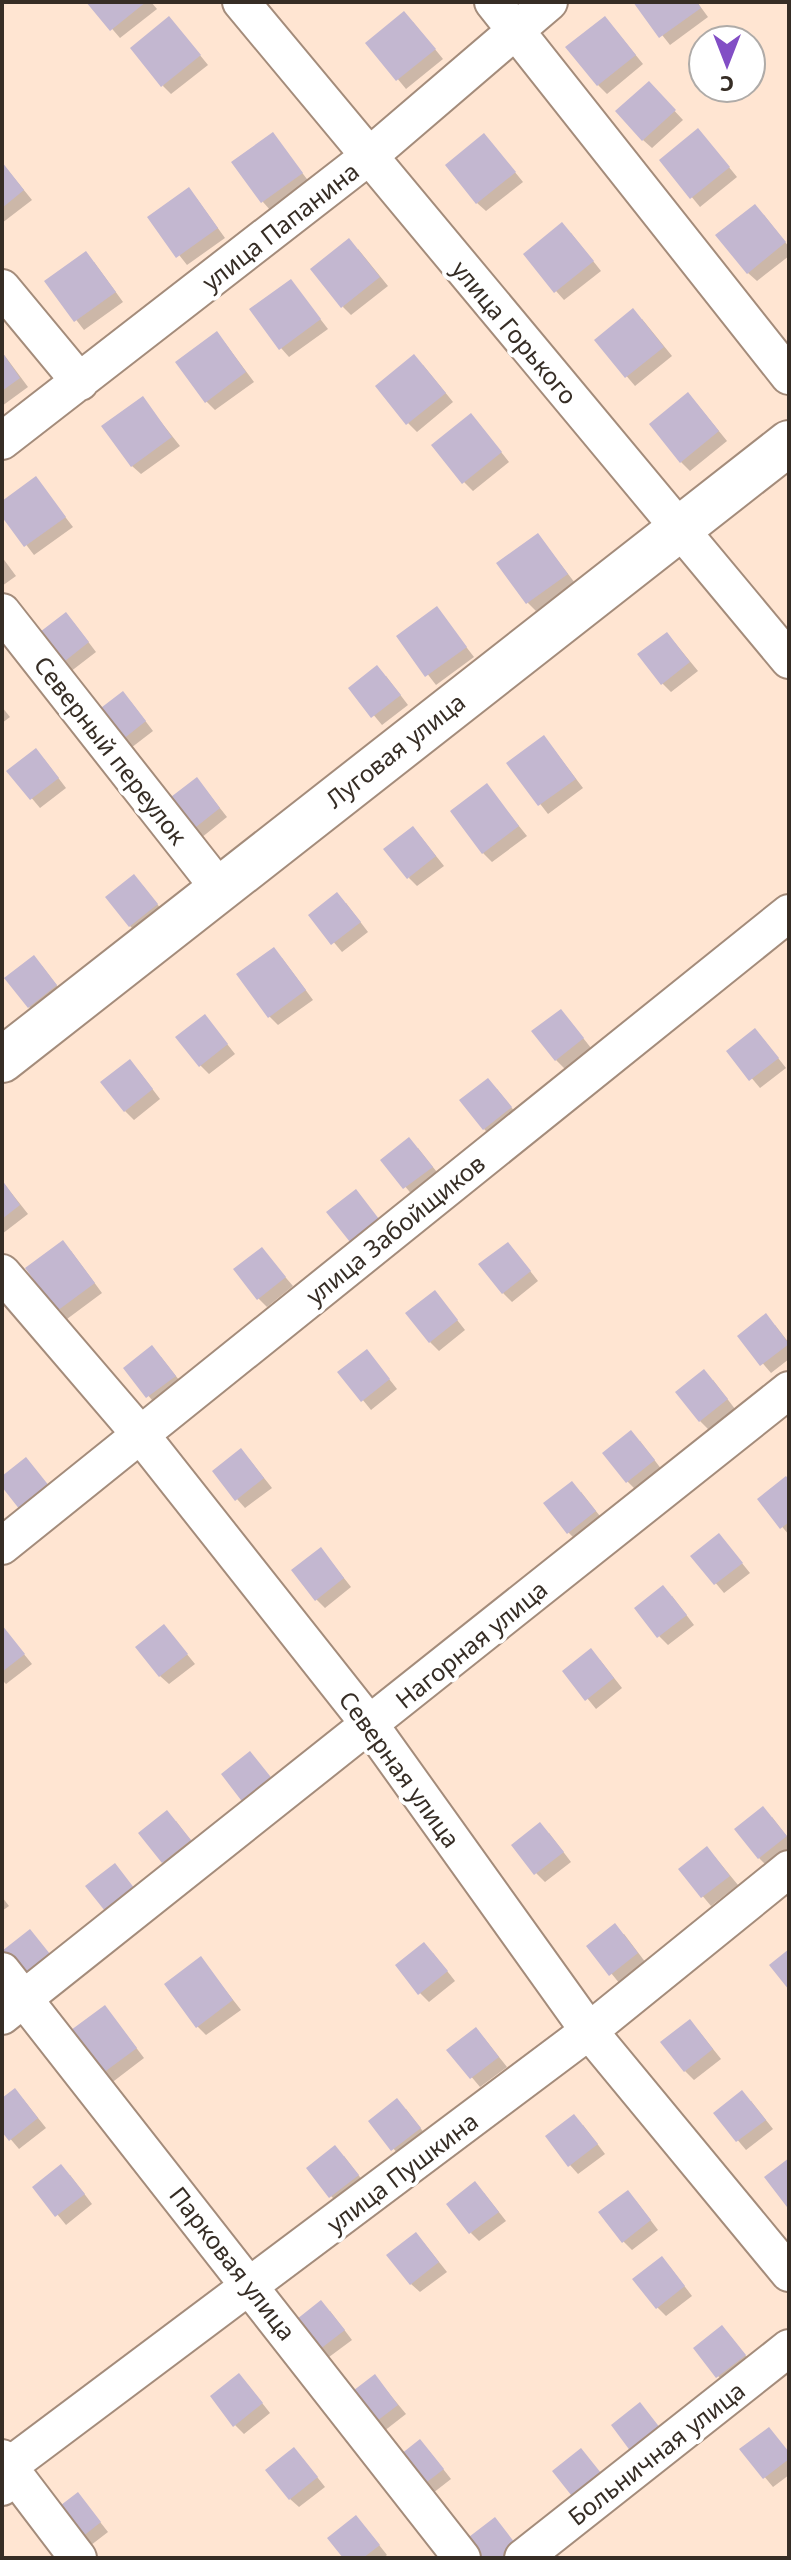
<svg xmlns="http://www.w3.org/2000/svg" width="791" height="2560" font-family="'Noto Sans',sans-serif">
  <style>
    .shadow { fill: #0003 }
    .building { fill: #c3b7d0 }
    .lines { fill: none; stroke-linecap: round; stroke-linejoin: round }
    .minor-casing { stroke: #a48c7b; stroke-width: 40 }
    .major-casing { stroke: #a48c7b; stroke-width: 48 }
    .minor { stroke: #fff; stroke-width: 36 }
    .major { stroke: #fff; stroke-width: 44 }
    .labels { text-anchor: middle; dominant-baseline: central; stroke-width: 8; stroke-linejoin: round; paint-order: stroke }
    .street-label { font-size: 24px; fill: #362d25; stroke: #fff }
  </style>
  <rect width="100%" height="100%" fill="#ffe5d2"/>
  <path class="shadow" d="M89,2H151L157,9L120,38Z
    M636,2H697L708,17L670,45Z
    M413,22L443,59L406,89L368,43Z
    M613,27L643,64L607,94L598,85Z
    M178,28L208,65L171,94L163,86Z
    M657,92L683,120L652,148L643,140Z
    M273,135L310,183L271,211L263,202Z
    M707,140L737,177L700,207L662,161Z
    M493,145L523,182L486,211L477,203Z
    M2,163L32,200L2,223Z
    M197,199L225,238L187,265L150,218Z
    M764,215L789,247V256L757,281L748,273Z
    M571,233L601,271L564,300L556,291Z
    M358,249L388,286L351,315L343,307Z
    M94,262L123,302L84,330L47,282Z
    M291,281L328,329L289,357L281,348Z
    M642,319L672,356L635,386L596,340Z
    M225,343L254,382L215,410L206,401Z
    M2,352L28,387L2,406Z
    M423,365L453,402L417,432L408,423Z
    M142,398L180,446L141,474L132,466Z
    M697,404L727,441L690,471L681,462Z
    M479,424L509,462L473,491L464,482Z
    M36,479L73,527L34,555L2,513V503Z
    M538,535L575,583L536,611L528,603Z
    M2,557L16,576L2,586Z
    M437,609L474,657L436,685L399,637Z
    M74,623L96,652L70,672L61,663Z
    M675,643L698,671L671,692L662,683Z
    M386,676L408,705L382,725L351,688Z
    M131,702L153,731L127,751L118,742Z
    M2,707L10,717L2,723Z
    M552,747L583,788L548,814L509,764Z
    M44,759L66,788L40,808L9,771Z
    M487,786L527,836L492,862L483,853Z
    M205,789L227,817L201,838L192,829Z
    M421,837L444,866L417,886L409,878Z
    M143,886L165,914L139,935L130,926Z
    M346,903L368,932L342,952L311,915Z
    M282,958L313,1000L278,1025L269,1016Z
    M42,966L64,995L38,1016L29,1007Z
    M569,1020L591,1048L565,1069L556,1060Z
    M213,1026L235,1054L209,1074L200,1065Z
    M764,1040L786,1068L760,1088L729,1051Z
    M138,1070L160,1099L134,1120L125,1111Z
    M497,1089L519,1117L493,1138L484,1129Z
    M418,1148L440,1176L414,1197L383,1160Z
    M2,1181L28,1214L2,1234Z
    M262,1250L293,1286L267,1307L258,1298Z
    M71,1251L102,1293L67,1319L28,1268Z
    M516,1253L538,1281L512,1302L503,1293Z
    M443,1302L465,1330L439,1351L430,1342Z
    M775,1325L789,1343V1359L771,1373L740,1337Z
    M161,1357L183,1385L157,1406L126,1369Z
    M375,1361L397,1389L371,1410L340,1372Z
    M713,1380L735,1409L709,1430L700,1421Z
    M640,1441L662,1470L636,1490L627,1481Z
    M249,1459L272,1488L245,1508L237,1499Z
    M789,1482V1535L759,1499Z
    M581,1492L603,1520L577,1541L568,1532Z
    M719,1535L750,1573L724,1593L693,1556Z
    M329,1559L351,1587L325,1608L316,1599Z
    M672,1596L694,1625L668,1645L659,1636Z
    M164,1626L195,1664L169,1684L160,1676Z
    M2,1627L32,1664L6,1684L2,1680Z
    M600,1660L622,1688L596,1709L565,1671Z
    M772,1817L789,1839V1850L768,1867L759,1858Z
    M176,1821L198,1850L172,1870L163,1862Z
    M549,1833L571,1862L545,1882L536,1873Z
    M715,1857L738,1885L711,1906L680,1869Z
    M2,1897L9,1906L2,1911Z
    M624,1934L646,1963L620,1984L589,1946Z
    M433,1953L455,1981L429,2002L420,1993Z
    M201,1959L241,2010L206,2035L197,2026Z
    M113,2017L144,2058L110,2084L101,2075Z
    M698,2030L721,2059L694,2080L685,2071Z
    M484,2038L507,2067L480,2087L449,2050Z
    M23,2099L46,2128L19,2149L2,2129V2100Z
    M751,2101L773,2129L746,2150L715,2113Z
    M406,2109L428,2138L402,2159L371,2121Z
    M583,2125L605,2154L578,2174L570,2165Z
    M344,2156L366,2185L340,2205L331,2196Z
    M70,2175L92,2204L66,2225L35,2187Z
    M484,2193L506,2221L479,2241L471,2233Z
    M636,2201L658,2230L632,2250L623,2241Z
    M424,2243L447,2272L420,2292L411,2284Z
    M670,2267L692,2296L666,2316L657,2307Z
    M330,2311L352,2340L325,2360L317,2351Z
    M731,2337L753,2365L727,2385L718,2376Z
    M248,2385L270,2413L244,2434L235,2425Z
    M383,2386L406,2414L379,2435L370,2426Z
    M742,2450L789,2453V2475L773,2487Z
    M429,2451L451,2479L424,2500Z
    M303,2459L325,2487L299,2507L290,2499Z
    M86,2504L108,2532L82,2552Z
    M365,2527L387,2555L383,2558H345Z"/>
  <path class="building" d="M86,2H146L110,31Z
    M633,2H697L701,8L659,38Z
    M404,11L436,49L396,81L365,43Z
    M169,16L201,55L161,87L130,48Z
    M605,16L636,55L597,86L565,47Z
    M649,81L676,110L642,141L615,111Z
    M698,128L730,167L690,199L659,160Z
    M273,132L303,173L261,203L231,162Z
    M484,133L516,172L476,204L445,165Z
    M2,162L24,190L2,208Z
    M189,187L218,228L176,258L147,217Z
    M755,204L786,242L747,274L715,235Z
    M562,222L594,261L554,293L523,254Z
    M349,238L380,277L341,308L310,269Z
    M86,251L116,292L74,322L44,281Z
    M291,279L321,319L279,350L249,309Z
    M633,308L664,347L625,378L594,340Z
    M217,331L246,372L205,403L175,362Z
    M2,352L20,378L2,391Z
    M414,354L446,393L406,425L375,386Z
    M688,392L719,431L680,463L649,424Z
    M143,396L172,437L131,467L101,426Z
    M471,413L502,452L462,484L431,445Z
    M36,476L66,517L24,547L2,517V501Z
    M538,533L568,574L526,604L496,563Z
    M437,606L467,647L425,677L396,636Z
    M66,612L89,642L60,665L36,635Z
    M667,632L690,662L661,685L637,654Z
    M377,665L401,695L371,718L348,688Z
    M123,691L146,721L117,744L93,714Z
    M544,735L576,779L538,806L506,763Z
    M36,748L59,778L30,800L6,771Z
    M197,777L220,808L191,831L167,800Z
    M487,783L519,826L482,854L450,811Z
    M413,826L436,856L407,879L383,849Z
    M134,874L158,904L129,927L105,897Z
    M337,892L361,922L331,945L308,915Z
    M274,947L306,990L268,1018L236,974Z
    M34,955L57,985L28,1008L4,978Z
    M561,1009L584,1038L555,1061L531,1031Z
    M205,1014L228,1044L199,1067L175,1037Z
    M755,1028L779,1058L749,1081L726,1051Z
    M130,1059L153,1089L124,1112L100,1082Z
    M488,1078L512,1107L483,1130L459,1100Z
    M409,1137L433,1167L403,1189L380,1160Z
    M2,1180L20,1205L2,1219Z
    M356,1189L379,1219L350,1242L326,1212Z
    M63,1240L95,1283L57,1311L25,1268Z
    M508,1242L531,1271L502,1294L478,1264Z
    M262,1247L286,1277L257,1300L233,1269Z
    M435,1290L458,1320L429,1343L405,1313Z
    M766,1313L789,1344L760,1366L737,1336Z
    M152,1345L176,1376L146,1398L123,1368Z
    M367,1349L390,1379L361,1402L337,1372Z
    M704,1369L728,1399L699,1422L675,1392Z
    M631,1430L655,1460L626,1483L602,1453Z
    M241,1448L264,1478L235,1501L212,1471Z
    M26,1457L50,1487L20,1510L2,1487V1476Z
    M786,1476L789,1480V1522L780,1529L757,1499Z
    M572,1481L596,1511L567,1534L543,1503Z
    M719,1533L743,1563L714,1585L690,1556Z
    M321,1547L344,1578L315,1601L291,1570Z
    M663,1585L687,1615L657,1638L634,1608Z
    M164,1624L188,1654L159,1677L135,1647Z
    M2,1625L25,1654L2,1672Z
    M591,1648L614,1678L585,1701L562,1671Z
    M250,1751L274,1781L244,1804L221,1774Z
    M763,1806L787,1836L758,1859L734,1829Z
    M167,1810L191,1840L162,1863L138,1833Z
    M540,1822L564,1852L534,1875L511,1845Z
    M707,1846L730,1876L701,1898L678,1869Z
    M115,1863L138,1893L109,1916L85,1886Z
    M615,1923L638,1953L609,1976L586,1946Z
    M30,1929L54,1959L24,1982L2,1951Z
    M424,1942L448,1971L418,1995L395,1965Z
    M789,1949V1990L769,1965Z
    M201,1956L233,2000L196,2028L164,1984Z
    M105,2005L137,2048L99,2076L67,2033Z
    M690,2019L713,2049L684,2072L660,2042Z
    M476,2027L499,2057L470,2079L446,2050Z
    M15,2088L38,2118L9,2141L2,2132V2098Z
    M742,2090L766,2120L736,2142L713,2113Z
    M397,2098L421,2128L391,2151L368,2121Z
    M574,2114L598,2144L568,2167L545,2136Z
    M335,2145L359,2175L329,2198L306,2168Z
    M789,2158V2206L787,2207L764,2177Z
    M61,2164L85,2194L55,2217L32,2187Z
    M475,2181L499,2212L469,2234L446,2204Z
    M628,2190L651,2220L622,2243L598,2212Z
    M416,2232L439,2262L410,2285L386,2255Z
    M662,2256L685,2286L656,2309L632,2279Z
    M321,2300L345,2330L315,2353L292,2323Z
    M722,2325L746,2355L716,2378L693,2348Z
    M239,2373L263,2403L233,2427L210,2396Z
    M375,2374L398,2405L369,2427L345,2397Z
    M640,2402L664,2433L634,2456L611,2425Z
    M769,2427L789,2452V2459L763,2479L739,2449Z
    M420,2439L444,2469L414,2492L391,2462Z
    M294,2447L318,2477L289,2500L265,2470Z
    M581,2448L605,2478L575,2500L552,2471Z
    M78,2492L101,2522L72,2545L48,2515Z
    M356,2515L380,2545L363,2558H343L327,2538Z
    M495,2517L518,2547L504,2558H480L465,2540Z"/>
  <g class="lines">
    <g class="minor-casing">
      <path id="minor" d="M241,2L789,660
        M493,2L789,376
        M2,288L80,382
        M2,441L368,157L549,2
        M2,612L219,888
        M2,1273L140,1434L370,1725L589,2031L789,2273
        M2,1546L789,913
        M2,1971L462,2558
        M2,2016L789,1390
        M2,2458L78,2558
        M2,2487L9,2466L589,2031L789,1869
        M523,2558L789,2348"/>
    </g>
    <g class="major-casing">
      <path id="major" d="M2,1060L789,443"/>
    </g>
    <use href="#minor" class="minor"/>
    <use href="#major" class="major"/>
  </g>
  <g class="labels">
    <g class="street-label">
      <text transform="translate(280 226) rotate(-38)">улица Папанина</text>
      <text transform="translate(515 332) rotate(50)">улица Горького</text>
      <text transform="translate(111 750) rotate(52)">Северный переулок</text>
      <text transform="translate(395 750) rotate(-38)">Луговая улица</text>
      <text transform="translate(395 1229) rotate(-39)">улица Забойщиков</text>
      <text transform="translate(471 1644) rotate(-39)">Нагорная улица</text>
      <text transform="translate(400 1769) rotate(54)">Северная улица</text>
      <text transform="translate(402 2172) rotate(-37)">улица Пушкина</text>
      <text transform="translate(233 2263) rotate(52)">Парковая улица</text>
      <text transform="translate(656 2453) rotate(-38)">Больничная улица</text>
    </g>
  </g>
  <rect width="791" height="2560" fill="none" stroke="#362d25" stroke-width="8"/>
  <g transform="translate(727 64) rotate(180)"><circle r="38" fill="#ffffff" stroke="#afaba8" stroke-width="2"/>
  <path d="M0-6L14 30L0 20L-14 30Z" fill="#824ec5"/>
  <text y="-12" font-size="22" font-weight="bold" text-anchor="middle" fill="#362d25">С</text>
  </g>
</svg>
